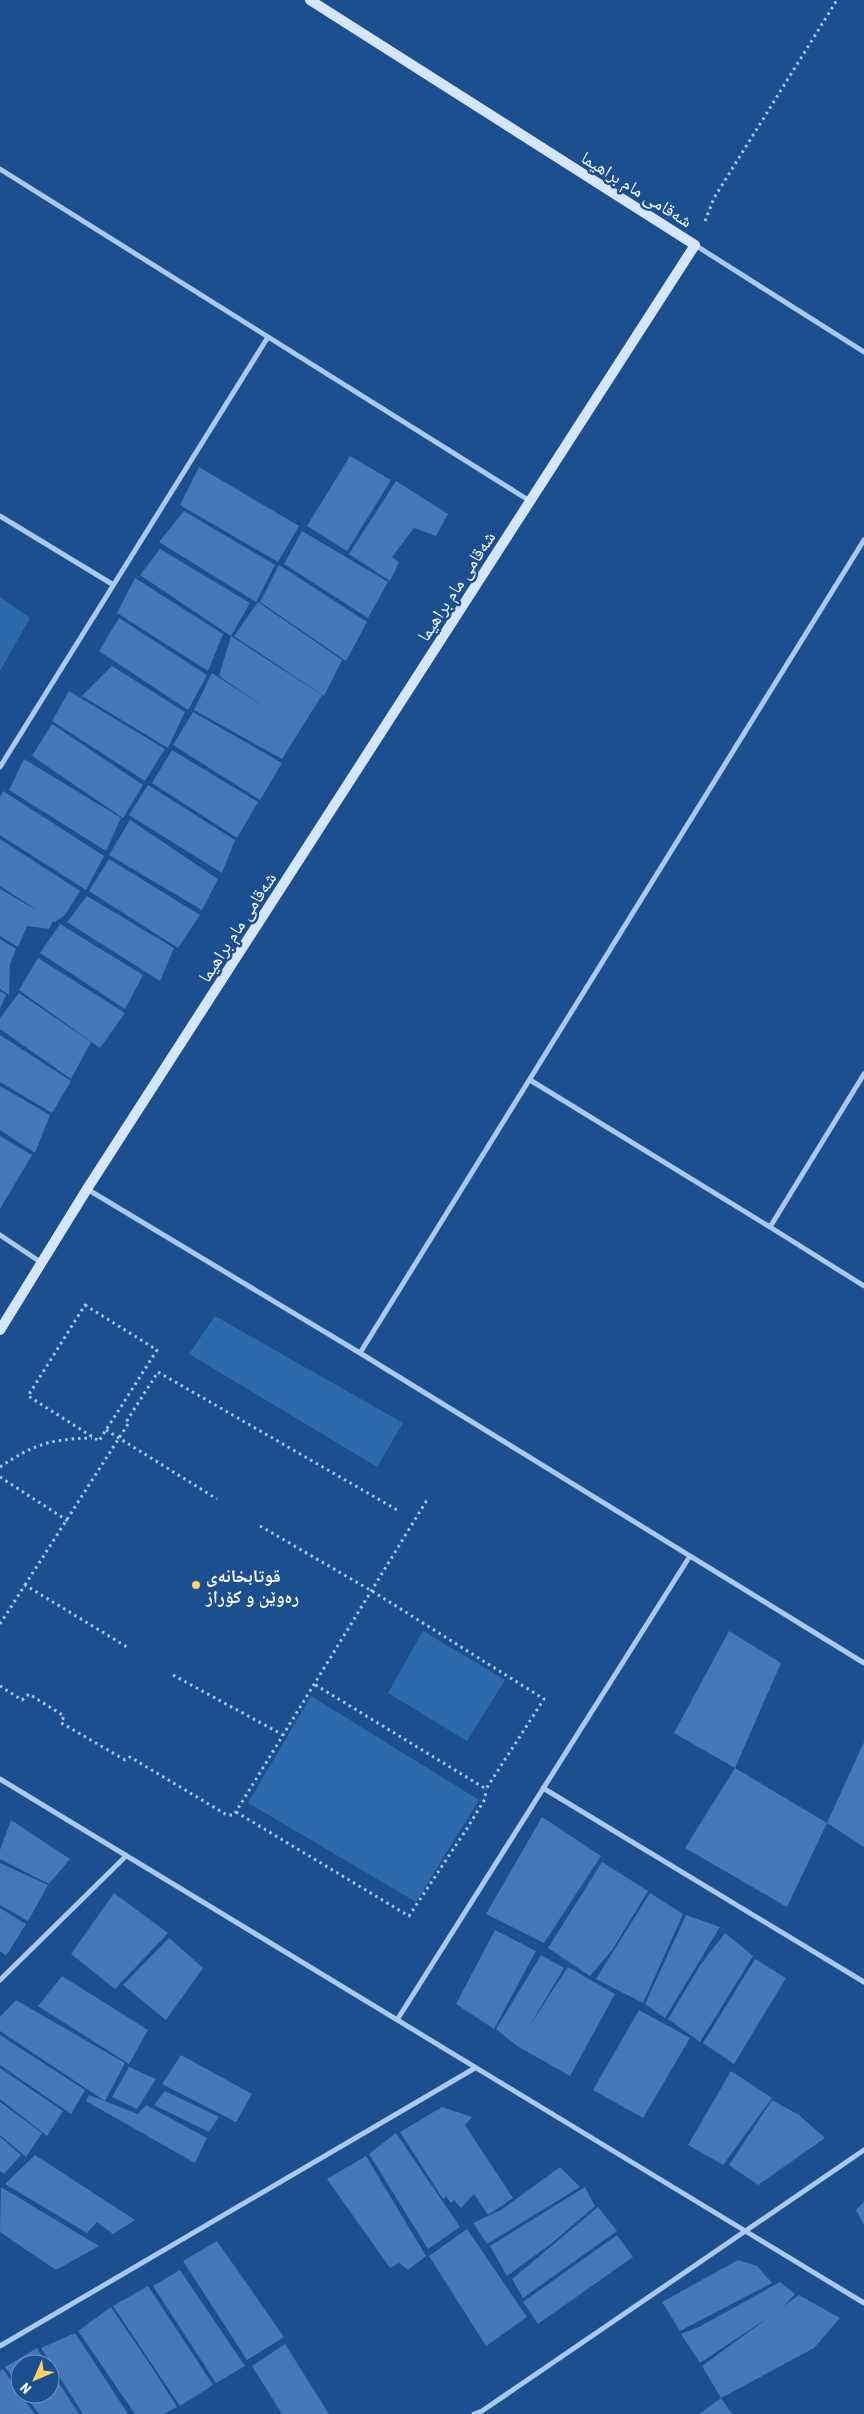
<svg xmlns="http://www.w3.org/2000/svg" width="864" height="2414" font-family="'Roboto Condensed','Noto Naskh Arabic',sans-serif">
  <style>
    .green { fill: #2e69ad }
    .building { fill: #4478b7 }
    .lines { fill: none; stroke-linecap: round; stroke-linejoin: round }
    .path { stroke: #a9c9ee; stroke-width: 3; stroke-dasharray: 2.5 4; stroke-linecap: butt }
    .street { stroke: #a9c9ee; stroke-width: 5 }
    .secondary { stroke: #d6e6fa; stroke-width: 10 }
    .poi-dot { fill: #ffd166; stroke: #1b4f8f; stroke-width: 2 }
    .labels { text-anchor: middle; dominant-baseline: central; stroke-width: 5; stroke-linejoin: round; paint-order: stroke }
    .street-label { font-size: 18px; fill: #fff; stroke: #1b4f8f }
    .poi-label { font-size: 18px; font-weight: bold; fill: #fff; stroke: #1b4f8f; text-anchor: start }
  </style>
  <rect width="100%" height="100%" fill="#1b4f8f"/>
  <path class="green" d="M0,597L30,618L0,671Z
    M215,1316L403,1423L377,1467L189,1354Z
    M423,1631L505,1680L467,1741L388,1693Z
    M311,1696L479,1800L416,1902L248,1803Z"/>
  <path class="building" d="M350,456L391,480L347,551L307,526Z
    M199,467L299,526L278,562L180,505Z
    M396,481L448,514L436,536L414,528L392,557L399,562L390,581L349,554Z
    M184,511L275,565L256,602L159,542Z
    M302,531L388,582L368,618L284,564Z
    M160,549L250,603L231,636L140,575Z
    M279,565L367,622L346,661L260,602Z
    M135,578L223,634L208,671L117,613Z
    M258,602L342,660L324,696L234,636Z
    M119,618L207,675L188,710L99,651Z
    M231,636L322,695L282,759L194,710L212,673L266,708L219,676Z
    M112,666L185,712L168,748L82,696Z
    M69,691L165,749L145,781L52,721Z
    M193,712L282,763L260,800L173,745Z
    M52,724L143,785L123,818L32,756Z
    M172,750L258,802L237,838L152,783Z
    M24,759L121,818L106,851L9,790Z
    M148,785L235,840L222,873L129,815Z
    M3,791L104,856L86,890L0,835V797Z
    M130,820L218,879L202,910L109,855Z
    M0,839L80,891L65,915L55,922L53,921L49,929L27,926L18,947L0,936V889L40,912L0,886Z
    M109,859L200,915L178,948L89,891Z
    M87,896L174,948L160,981L67,922Z
    M60,924L143,975L125,1009L40,953Z
    M0,939L16,949L10,964L9,995L0,989Z
    M38,958L125,1013L100,1048L19,990Z
    M0,991L6,995L0,1009Z
    M19,993L91,1042L71,1079L0,1029V1018Z
    M0,1035L71,1081L52,1113L0,1082Z
    M0,1086L50,1115L35,1153L0,1130Z
    M0,1136L32,1155L0,1209Z
    M729,1631L781,1663L735,1768L674,1733Z
    M864,1742V1847L827,1823Z
    M735,1768L827,1823L787,1907L685,1848Z
    M542,1817L601,1856L544,1943L486,1914Z
    M11,1820L70,1859L49,1884L0,1859V1850Z
    M602,1862L648,1891L612,1950L590,1976L548,1948Z
    M0,1863L48,1885L28,1921L0,1905Z
    M114,1893L168,1933L115,1989L71,1954Z
    M650,1893L683,1914L643,2003L596,1979Z
    M0,1908L26,1924L6,1956L0,1951Z
    M686,1915L720,1927L665,2018L645,2004Z
    M495,1930L536,1951L494,2029L456,2004Z
    M725,1933L753,1956L700,2042L668,2019L701,1964Z
    M169,1938L203,1968L166,2020L123,1985Z
    M541,1955L564,1968L528,2028L568,1967L615,1994L570,2076L517,2046L496,2029Z
    M755,1959L786,1978L734,2064L703,2043Z
    M62,1976L148,2030L129,2064L38,2006Z
    M16,2000L125,2063L105,2101L0,2031V2017Z
    M639,2010L690,2038L643,2118L593,2090Z
    M0,2035L85,2090L71,2114L0,2065Z
    M181,2055L252,2094L236,2122L162,2084Z
    M129,2067L156,2079L137,2109L112,2097Z
    M0,2068L63,2111L47,2136L0,2099Z
    M731,2071L772,2098L723,2165L688,2145Z
    M165,2091L219,2117L209,2132L154,2105Z
    M89,2095L138,2114L146,2105L207,2138L195,2163L86,2101Z
    M772,2100L799,2115L825,2138L758,2185L729,2165Z
    M0,2102L42,2133L26,2157L0,2135Z
    M442,2107L472,2117L465,2125L513,2198L488,2215L474,2194L461,2208L454,2200L451,2203L446,2196L443,2199L400,2132Z
    M396,2133L460,2227L428,2249L369,2154Z
    M0,2137L21,2155L4,2174L0,2171Z
    M35,2155L135,2220L113,2234L97,2222L87,2233L5,2184Z
    M366,2156L426,2256L408,2270L399,2263L390,2268L327,2179Z
    M560,2167L580,2187L487,2244L473,2223L501,2210Z
    M1,2187L99,2246L56,2270L0,2232Z
    M585,2187L595,2206L552,2243L507,2276L490,2246Z
    M864,2202V2225L856,2210Z
    M598,2207L617,2231L523,2298L512,2279Z
    M467,2229L527,2317L486,2346L429,2256Z
    M617,2235L633,2257L538,2324L523,2302Z
    M217,2241L284,2337L247,2360L183,2261Z
    M738,2260L757,2266L772,2283L680,2331L662,2302Z
    M180,2270L245,2366L216,2383L153,2286Z
    M780,2282L795,2294L784,2306L799,2295L840,2318L814,2348L721,2398L732,2414H699L721,2398L702,2366L769,2317L700,2363L681,2334L699,2327Z
    M148,2286L213,2385L180,2406L113,2306Z
    M111,2307L153,2369L177,2407L164,2414H135L78,2331Z
    M75,2333L128,2414H83L41,2348Z
    M285,2344L329,2414H282L252,2366Z
    M37,2348L47,2364H20V2388L5,2367Z
    M3,2369L20,2394L35,2414H0V2371Z
    M50,2369L79,2414H39L24,2394H50Z"/>
  <g class="lines">
    <path class="path" d="M705,221L714,198L837,0
      M85,1305L157,1350L99,1441L28,1396Z
      M106,1430L217,1499
      M0,1467C34,1444 51,1439 92,1438
      M0,1477L68,1521
      M260,1526L372,1591L544,1699L486,1789L314,1684
      M25,1585L128,1424L126,1422L158,1372L399,1511
      M0,1624L25,1585L127,1647
      M173,1675L283,1735
      M0,1686L22,1700L29,1694L64,1716L61,1723L65,1725L125,1760L130,1757L227,1815H234L427,1500
      M236,1812L409,1916L466,1830L485,1799L486,1789"/>
    <path class="street" d="M0,169L530,501
      M695,245L864,352
      M0,516L112,584
      M0,767L268,337
      M530,1080L770,1227L864,1074
      M87,1189L360,1353L864,1663
      M770,1227L864,1286
      M0,1235L42,1263
      M360,1353L864,540
      M0,1779L864,2303
      M543,1788L864,1982
      M0,1980L126,1856
      M397,2020L690,1556
      M0,2346L475,2068
      M474,2414L482,2411L864,2150"/>
    <path class="secondary" d="M0,1330L87,1189L695,245L310,0"/>
  </g>
  <circle class="poi-dot" cx="196" cy="1585" r="5"/>
  <g class="labels">
    <g class="street-label">
      <text transform="translate(637 189) rotate(32)">شەقامی مام براهیما</text>
      <text transform="translate(456 586) rotate(-57)">شەقامی مام براهیما</text>
      <text transform="translate(237 927) rotate(-57)">شەقامی مام براهیما</text>
    </g>
    <g class="poi-label">
      <text x="206" y="1575">قوتابخانەی<tspan x="206" dy="21">رەوێن و کۆراز</tspan></text>
    </g>
  </g>
  <g transform="translate(35 2379) rotate(225)"><circle r="24" fill="#1b4f8f" stroke="#7695bc"/>
  <path d="M0-4L9 19L0 12L-9 19Z" fill="#ffd166"/>
  <text y="-8" font-size="14" font-weight="bold" text-anchor="middle" fill="#ffffff">N</text>
  </g>
</svg>
